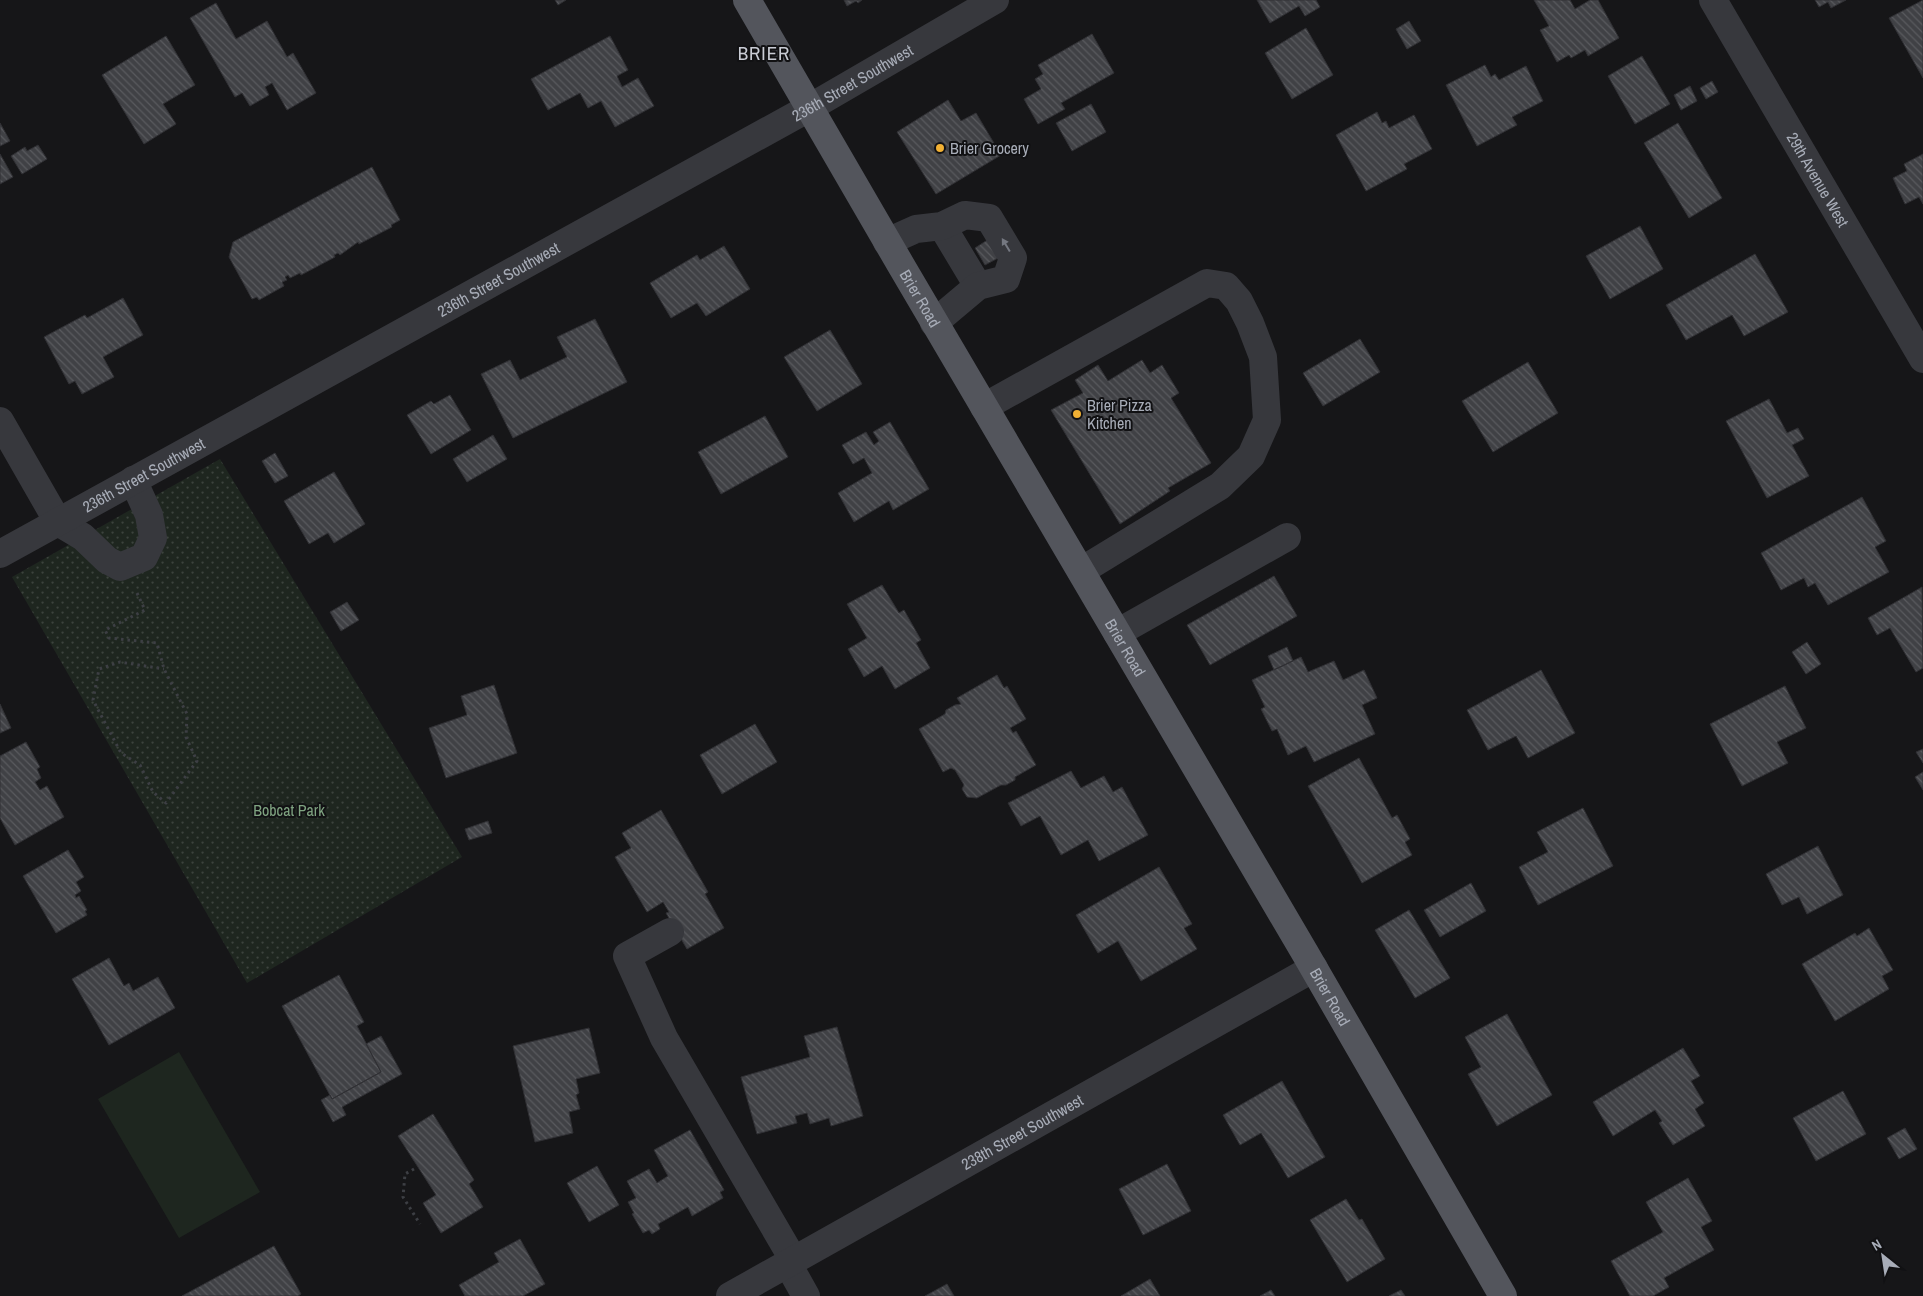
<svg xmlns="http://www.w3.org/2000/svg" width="1923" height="1296" font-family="'Archivo Narrow',sans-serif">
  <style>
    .grass { fill: #1e261f }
    .park { fill: url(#park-dots) }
    .building { fill: url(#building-back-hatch); stroke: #303034 }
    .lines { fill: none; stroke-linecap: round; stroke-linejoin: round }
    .path { stroke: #3d3f44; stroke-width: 3; stroke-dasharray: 2.5 4; stroke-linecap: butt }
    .minor { stroke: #37383d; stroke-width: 28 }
    .major { stroke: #53555c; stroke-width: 28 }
    .oneway { fill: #757881 }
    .poi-dot { fill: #f2b134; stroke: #111113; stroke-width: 2 }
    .labels { text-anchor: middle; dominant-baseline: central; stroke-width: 4; stroke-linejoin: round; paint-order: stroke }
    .street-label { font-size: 16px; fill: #a8adb8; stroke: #111113 }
    .poi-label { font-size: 16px; fill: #a8adb8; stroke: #111113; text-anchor: start }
    .park-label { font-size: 16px; fill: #7fa381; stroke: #111113 }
    .quarter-label { font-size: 19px; letter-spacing: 1px; fill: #c9ccd4; stroke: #111113 }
  </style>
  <defs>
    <pattern id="park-dots" width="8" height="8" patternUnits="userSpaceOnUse" patternTransform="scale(1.25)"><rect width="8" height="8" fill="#1e261f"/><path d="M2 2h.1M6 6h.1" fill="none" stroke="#3c433d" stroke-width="1.8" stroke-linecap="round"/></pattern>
    <pattern id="building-back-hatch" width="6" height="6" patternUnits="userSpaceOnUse" patternTransform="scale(1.25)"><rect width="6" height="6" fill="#404145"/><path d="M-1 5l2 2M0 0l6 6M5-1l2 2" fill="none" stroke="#595a5e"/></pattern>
  </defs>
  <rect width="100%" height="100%" fill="#161618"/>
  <path class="grass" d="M179,1052L260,1192L179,1238L98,1099Z"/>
  <path class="park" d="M220,459L462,857L247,983L12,577Z"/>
  <path class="building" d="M555,0H566L558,5Z
    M844,0H862L858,3L856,1L847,6Z
    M1257,0H1316L1320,7L1305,16L1299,6L1270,23Z
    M1534,0H1570L1575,9L1590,0H1598L1619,38L1588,56L1585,50L1571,58L1569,55L1557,62L1540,30L1549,26Z
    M1815,0H1846L1831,8L1828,2L1819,7Z
    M1923,0V78L1889,18Z
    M216,3L236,39L267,21L287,57L293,53L316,93L287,110L272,83L265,87L269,95L250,106L242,93L235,97L190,18Z
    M1409,21L1421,41L1407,49L1396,29Z
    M1306,28L1333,75L1292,99L1265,53Z
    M1092,34L1114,73L1061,103L1065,109L1038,124L1024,99L1041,89L1035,79L1043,74L1038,65Z
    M166,36L195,85L163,104L176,124L144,144L102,75Z
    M610,36L628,70L617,76L622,87L638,78L654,106L615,127L601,101L588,108L580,93L548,110L531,79Z
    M1642,56L1670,104L1635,124L1608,76Z
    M1485,65L1491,77L1495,74L1499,80L1526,66L1543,101L1512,117L1517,125L1477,146L1446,85Z
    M1712,81L1718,92L1706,99L1700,88Z
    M1690,86L1697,101L1681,110L1674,95Z
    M948,100L961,121L976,113L1001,155L936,194L897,132Z
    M1091,104L1106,132L1072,151L1056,123Z
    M1377,112L1382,123L1386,121L1389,128L1414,115L1432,149L1404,164L1407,169L1366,191L1336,135Z
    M0,123L10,141L0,146Z
    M1678,123L1722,198L1689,218L1644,143Z
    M38,145L47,159L22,174L11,156L25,147L27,151Z
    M0,154L13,177L0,184Z
    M1923,154V204L1919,197L1905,204L1893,178L1907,171L1904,164Z
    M372,167L400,220L391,225L392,227L359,244L358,242L340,255L338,253L334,255L335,257L301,275L300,273L290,278L288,275L285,277L287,280L282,282L284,286L259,300L257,297L252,299L229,257L233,242Z
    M1640,226L1663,269L1610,299L1586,256Z
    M989,239L1000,257L985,265L975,248Z
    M724,246L750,289L706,316L697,303L671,318L650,283L697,255L700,260Z
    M1755,254L1788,312L1744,336L1732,315L1686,340L1666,305Z
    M123,298L143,335L103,357L114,377L82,394L75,381L69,384L44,337L85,315L87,318Z
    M595,319L627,382L513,438L481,374L510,360L520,380L567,357L557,337Z
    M830,330L862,384L817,411L784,357Z
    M1360,339L1380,372L1323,406L1303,373Z
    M1142,360L1150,373L1162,365L1179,393L1171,398L1211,463L1168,488L1170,491L1120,524L1051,410L1083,393L1075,380L1098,365L1108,381Z
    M1528,362L1558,413L1493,452L1462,401Z
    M450,395L471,430L431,454L407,415L431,401L434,404Z
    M1769,399L1787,433L1798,428L1804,439L1792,445L1809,476L1767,498L1726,421Z
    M765,416L788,457L721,494L698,452Z
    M890,422L929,489L893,510L889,501L854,522L838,493L872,473L864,458L853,464L842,445L866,432L874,445L879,441L873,432Z
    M493,435L507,459L467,482L453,459Z
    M275,453L288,476L275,483L262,461Z
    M334,472L365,524L334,543L328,533L309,544L284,501Z
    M1862,497L1886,541L1875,547L1889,572L1828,605L1815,583L1808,587L1804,578L1781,590L1761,553Z
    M1274,576L1297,616L1210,665L1187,625Z
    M882,585L899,613L904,610L921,640L916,643L930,668L895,689L882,666L864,677L848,649L867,638L847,604Z
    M1922,587L1923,668L1916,672L1890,628L1877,635L1868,618Z
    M347,602L359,620L341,631L330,612Z
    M1807,642L1821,664L1806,674L1792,652Z
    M1287,647L1293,661L1274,670L1268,656Z
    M1301,657L1308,672L1334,661L1343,680L1364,670L1377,698L1362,705L1375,734L1314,762L1306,746L1288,755L1277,729L1272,731L1261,709L1265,707L1252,680Z
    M1541,670L1575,733L1528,758L1516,736L1488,750L1467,710Z
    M997,675L1004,688L1007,686L1026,719L1010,728L1013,733L1016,731L1036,765L1015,777V780L1006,785H1001L977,798L967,797L962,789L964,785L955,770L951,768L943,772L919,729L945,714L946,710L955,705L961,704L957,698Z
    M494,685L517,753L446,778L429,728L467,715L461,696Z
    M1785,686L1806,728L1777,742L1788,763L1742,786L1710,724Z
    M0,704L11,728L0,733Z
    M755,724L777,762L722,794L700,755Z
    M26,742L40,767L37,769L41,778L35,782L40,790L47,786L64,817L15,845L0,818V756Z
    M1923,749V763L1916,752Z
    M1359,758L1392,818L1397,815L1410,839L1405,842L1412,855L1362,883L1308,786Z
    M1071,771L1081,788L1104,776L1113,792L1122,787L1148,835L1099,861L1088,840L1061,855L1040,816L1021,826L1008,803Z
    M1923,772V790L1915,777Z
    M1583,808L1613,866L1538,905L1519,867L1548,852L1537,832Z
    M661,810L708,892L705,894L724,928L687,949L666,913L669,912L663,902L647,912L615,857L631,848L622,833Z
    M488,821L492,833L469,840L465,829Z
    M1818,846L1843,895L1807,914L1799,897L1782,905L1766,874Z
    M68,850L84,877L76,882L81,891L75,895L76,898L79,896L87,910L85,911L87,915L56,933L23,876Z
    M1159,867L1192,924L1184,928L1197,949L1141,981L1118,941L1098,953L1076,915Z
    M1471,883L1486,911L1440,937L1424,910Z
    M1409,910L1450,978L1415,998L1375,930Z
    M1869,928L1893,970L1882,976L1889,989L1835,1021L1802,964L1855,933L1857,936Z
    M109,958L124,986L129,983L133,991L158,977L175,1008L109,1045L72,979Z
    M339,975L364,1022L357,1026L381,1072L332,1099L282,1006Z
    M1507,1014L1552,1095L1497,1126L1468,1074L1481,1067L1465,1037Z
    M837,1027L863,1116L831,1126L829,1118L810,1124L807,1113L795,1116L797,1123L757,1134L741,1077L810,1057L804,1036Z
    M589,1028L600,1073L576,1079L579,1093L576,1095L580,1109L569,1112L573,1133L535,1142L513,1046Z
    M381,1036L402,1074L342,1107L346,1115L333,1122L321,1100L330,1095L332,1099L381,1072L366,1044Z
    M1683,1048L1700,1076L1691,1081L1704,1103L1695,1109L1705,1126L1673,1145L1659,1123L1662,1121L1655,1110L1613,1136L1593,1102Z
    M1282,1081L1325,1157L1288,1178L1261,1133L1240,1145L1223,1115Z
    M1843,1091L1866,1134L1816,1161L1793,1118Z
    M433,1114L474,1180L469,1184L483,1207L441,1233L423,1203L436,1195L398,1136Z
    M1905,1128L1917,1149L1899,1159L1887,1138Z
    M690,1130L724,1190L720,1192L723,1198L692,1216L688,1207L658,1224L660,1229L652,1234L649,1230L643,1233L632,1214L634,1213L628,1202L636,1198L627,1181L649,1169L657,1183L668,1176L654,1150Z
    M1167,1164L1191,1211L1143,1235L1119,1189Z
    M597,1166L619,1205L589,1222L567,1183Z
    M1688,1178L1712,1221L1701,1227L1714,1250L1664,1278L1669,1287L1653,1296H1630L1611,1261L1663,1232L1646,1202Z
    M1346,1199L1359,1220L1362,1219L1385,1259L1347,1282L1310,1220Z
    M520,1239L545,1284L523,1296H465L459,1285L499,1262L494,1253Z
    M274,1246L301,1294L298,1296H182Z
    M1150,1279L1160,1296H1121Z
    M947,1284L954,1296H925Z
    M1271,1290L1275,1296H1260Z
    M1401,1290L1405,1296H1389Z"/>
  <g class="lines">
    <path class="path" d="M137,593L145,610L105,630L109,638L157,643L164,669L187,714L186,737L197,761L166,803L153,792L140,765L121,753L93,700L99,669L120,662L164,669
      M414,1169L405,1174L403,1197L420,1224"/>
    <g class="minor">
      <path id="s1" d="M1713,0L1923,359"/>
      <path d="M942,226L978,286"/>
      <path d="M887,242L916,229L942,226L965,215L989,218L1013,258L1006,279L978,286L934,323"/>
      <path d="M984,407L1207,283L1226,286L1239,301L1250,323L1263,357L1267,420L1251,456L1220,486L1081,571"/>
      <path d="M0,421L58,522L83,537L107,560L120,567L144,557L153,538L149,515L133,480"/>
      <path id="s2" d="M0,554L809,108L995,0"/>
      <path d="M1117,633L1287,537"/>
      <path d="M670,932L627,956L664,1038L794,1261"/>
      <path d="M788,1264L806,1296"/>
      <path id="s3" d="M730,1296L1314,968"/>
    </g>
    <path class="major" id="s4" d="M747,0L902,267L1305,953L1503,1296"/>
  </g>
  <defs><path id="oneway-solid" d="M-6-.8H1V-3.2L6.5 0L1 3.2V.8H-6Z" transform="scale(1.25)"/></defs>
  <use class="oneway" href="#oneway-solid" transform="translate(1006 245) rotate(-121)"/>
  <g class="poi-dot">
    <circle cx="940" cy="148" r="5"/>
    <circle cx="1077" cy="414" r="5"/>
  </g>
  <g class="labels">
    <g class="street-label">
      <text stroke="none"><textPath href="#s2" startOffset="974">236th Street Southwest</textPath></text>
      <text stroke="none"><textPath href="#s1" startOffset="208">29th Avenue West</textPath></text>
      <text stroke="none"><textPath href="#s2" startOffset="569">236th Street Southwest</textPath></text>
      <text stroke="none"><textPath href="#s4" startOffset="345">Brier Road</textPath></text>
      <text stroke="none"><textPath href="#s2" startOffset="164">236th Street Southwest</textPath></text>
      <text stroke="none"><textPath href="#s4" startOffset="750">Brier Road</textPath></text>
      <text stroke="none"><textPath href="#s4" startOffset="1155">Brier Road</textPath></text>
      <text stroke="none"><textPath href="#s3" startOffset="335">238th Street Southwest</textPath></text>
    </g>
    <g class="poi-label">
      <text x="950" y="148">Brier Grocery</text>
      <text x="1087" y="405">Brier Pizza<tspan x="1087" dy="18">Kitchen</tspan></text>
    </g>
    <g class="park-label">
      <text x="289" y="810">Bobcat Park</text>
    </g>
    <g class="quarter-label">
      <text x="764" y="53">BRIER</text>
    </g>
  </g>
  <g transform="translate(1883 1256) rotate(330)" stroke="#111113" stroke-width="4" paint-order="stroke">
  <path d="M0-4L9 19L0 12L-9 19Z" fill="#a8adb8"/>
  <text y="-8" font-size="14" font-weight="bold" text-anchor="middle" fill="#a8adb8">N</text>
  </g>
</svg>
